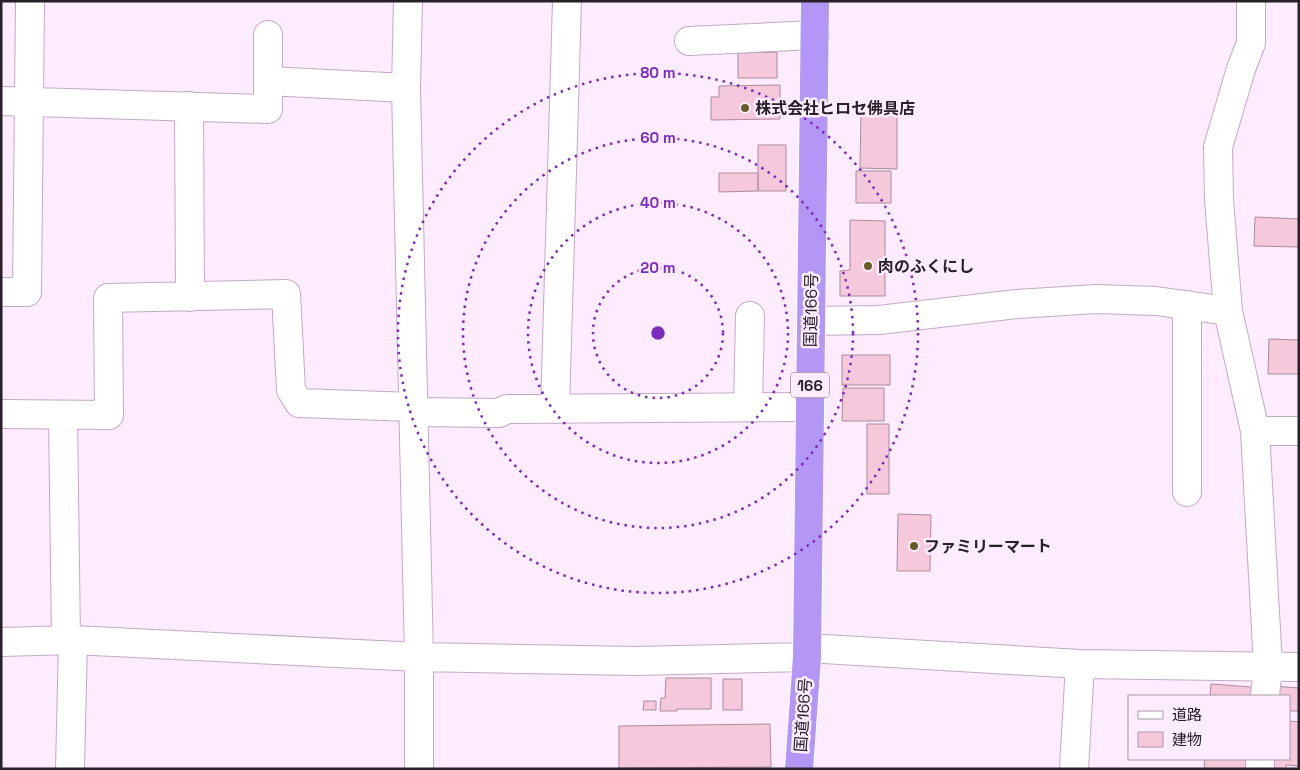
<svg xmlns="http://www.w3.org/2000/svg" width="1300" height="770" font-family="'Space Grotesk','Noto Sans JP',sans-serif">
  <style>
    .building { fill: #f5c8dc; stroke: #aa8c9a }
    .lines { fill: none; stroke-linecap: round; stroke-linejoin: round }
    .minor-casing { stroke: #c1abc3; stroke-width: 30 }
    .highway-casing { stroke: #fff; stroke-width: 30 }
    .minor { stroke: #fff; stroke-width: 28 }
    .highway { stroke: #b396f5; stroke-width: 28 }
    .ring { fill: none; stroke: #7b2cbf; stroke-width: 2.5; stroke-dasharray: 2.5 5 }
    .poi-dot { fill: #6a5c29; stroke: #fdebff; stroke-width: 2 }
    .labels { text-anchor: middle; dominant-baseline: central; stroke-width: 5; stroke-linejoin: round; paint-order: stroke }
    .shield { fill: #fdebff; stroke: #685d69; stroke-width: 1 }
    .shield-label { font-size: 15px; font-weight: bold; fill: #282029 }
    .poi-label { font-size: 16px; font-weight: bold; fill: #282029; stroke: #fdebff; text-anchor: start }
    .street-label { font-size: 16px; fill: #282029; stroke: #fdebff }
    .centre { fill: #7b2cbf; stroke: #fdebff; stroke-width: 2.5 }
    .ring-label { font-size: 15px; text-anchor: middle; font-weight: bold; fill: #7b2cbf; stroke: #fdebff; stroke-width: 5; stroke-linejoin: round; paint-order: stroke }
  </style>
  <rect width="100%" height="100%" fill="#fdebff"/>
  <path class="building" d="M777,52V78H738V53Z
    M780,85V119L711,120V97H719V86Z
    M861,112H897V169L860,168Z
    M758,145H786V191H758Z
    M856,171H891V203H856Z
    M719,173H758V191L719,192Z
    M1255,217L1299,219V247L1254,246Z
    M850,220L885,221V296H840V271L850,270Z
    M1269,339L1299,340V374H1268Z
    M842,355H890V385H842Z
    M843,388H884V421H842Z
    M867,424H889V494H867Z
    M898,514L931,515L930,571H897Z
    M666,678H711V709H677V711H660L661,698H665Z
    M723,679H742V710H723Z
    M1211,684L1252,687V696H1210Z
    M1272,686L1299,688V711H1289V712V696H1271Z
    M644,701H656V710H643Z
    M1289,721L1299,722V766L1286,765V769H1267L1268,759H1289Z
    M770,724L771,767L619,768V726Z
    M1205,759H1247L1246,769H1204Z"/>
  <g class="lines">
    <g class="minor-casing">
      <path id="minor" d="M408,1L406,88L419,657V769
        M1251,1V43L1241,69L1218,147L1219,200L1228,311L1255,431L1268,666L1265,696
        M689,41L815,35
        M268,81L406,88
        M1,101L268,109V35
        M189,106L190,297
        M1,292H27L30,1
        M811,321L879,320L1017,304L1096,299L1156,301L1228,311
        M748,407L750,316
        M555,409L567,1
        M413,412L499,413L507,409L810,407
        M1,414L109,415L108,298L286,294L291,390L299,403L413,407
        M63,415L66,640
        M1255,431H1299
        M1187,492V305
        M1,642L73,640L419,657L637,661L807,657
        M807,648L1080,664L1299,667
        M70,769L73,640
        M1074,769L1080,664
        M1260,769V759"/>
    </g>
    <g class="highway-casing">
      <path id="highway" d="M799,769L807,657L815,1"/>
    </g>
    <use href="#minor" class="minor"/>
    <use href="#highway" class="highway"/>
  </g>
  <g class="ring">
    <circle cx="658" cy="333" r="65"/>
    <circle cx="658" cy="333" r="130"/>
    <circle cx="658" cy="333" r="195"/>
    <circle cx="658" cy="333" r="260"/>
  </g>
  <g class="poi-dot">
    <circle cx="745" cy="108" r="5"/>
    <circle cx="868" cy="266" r="5"/>
    <circle cx="914" cy="546" r="5"/>
  </g>
  <g class="labels">
    <rect class="shield" x="791" y="372.5" width="38" height="25" rx="4"/>
    <g class="shield-label">
      <text x="810" y="385">166</text>
    </g>
    <g class="poi-label">
      <text x="755" y="108">株式会社ヒロセ佛具店</text>
      <text x="878" y="266">肉のふくにし</text>
      <text x="924" y="546">ファミリーマート</text>
    </g>
    <g class="street-label">
      <text transform="translate(811 310) rotate(-89)">国道166号</text>
      <text transform="translate(803 715) rotate(-86)">国道166号</text>
    </g>
  </g>
  <circle cx="658" cy="333" r="8" class="centre"/>
  <g class="ring-label">
    <text x="658" y="78">80 m</text>
    <text x="658" y="143">60 m</text>
    <text x="658" y="208">40 m</text>
    <text x="658" y="273">20 m</text>
  </g>
  <rect width="1300" height="770" fill="none" stroke="#282029" stroke-width="5"/>
  <rect x="1128" y="695" width="162" height="65" fill="#fdebff" stroke="#a89aa9"/>
  <rect x="1138" y="711" width="25" height="8" fill="#ffffff" stroke="#a89aa9"/>
  <text x="1172" y="720" font-size="15" fill="#282029">道路</text>
  <rect x="1138" y="732" width="25" height="15" fill="#f5c8dc" stroke="#a89aa9"/>
  <text x="1172" y="745" font-size="15" fill="#282029">建物</text>
</svg>
